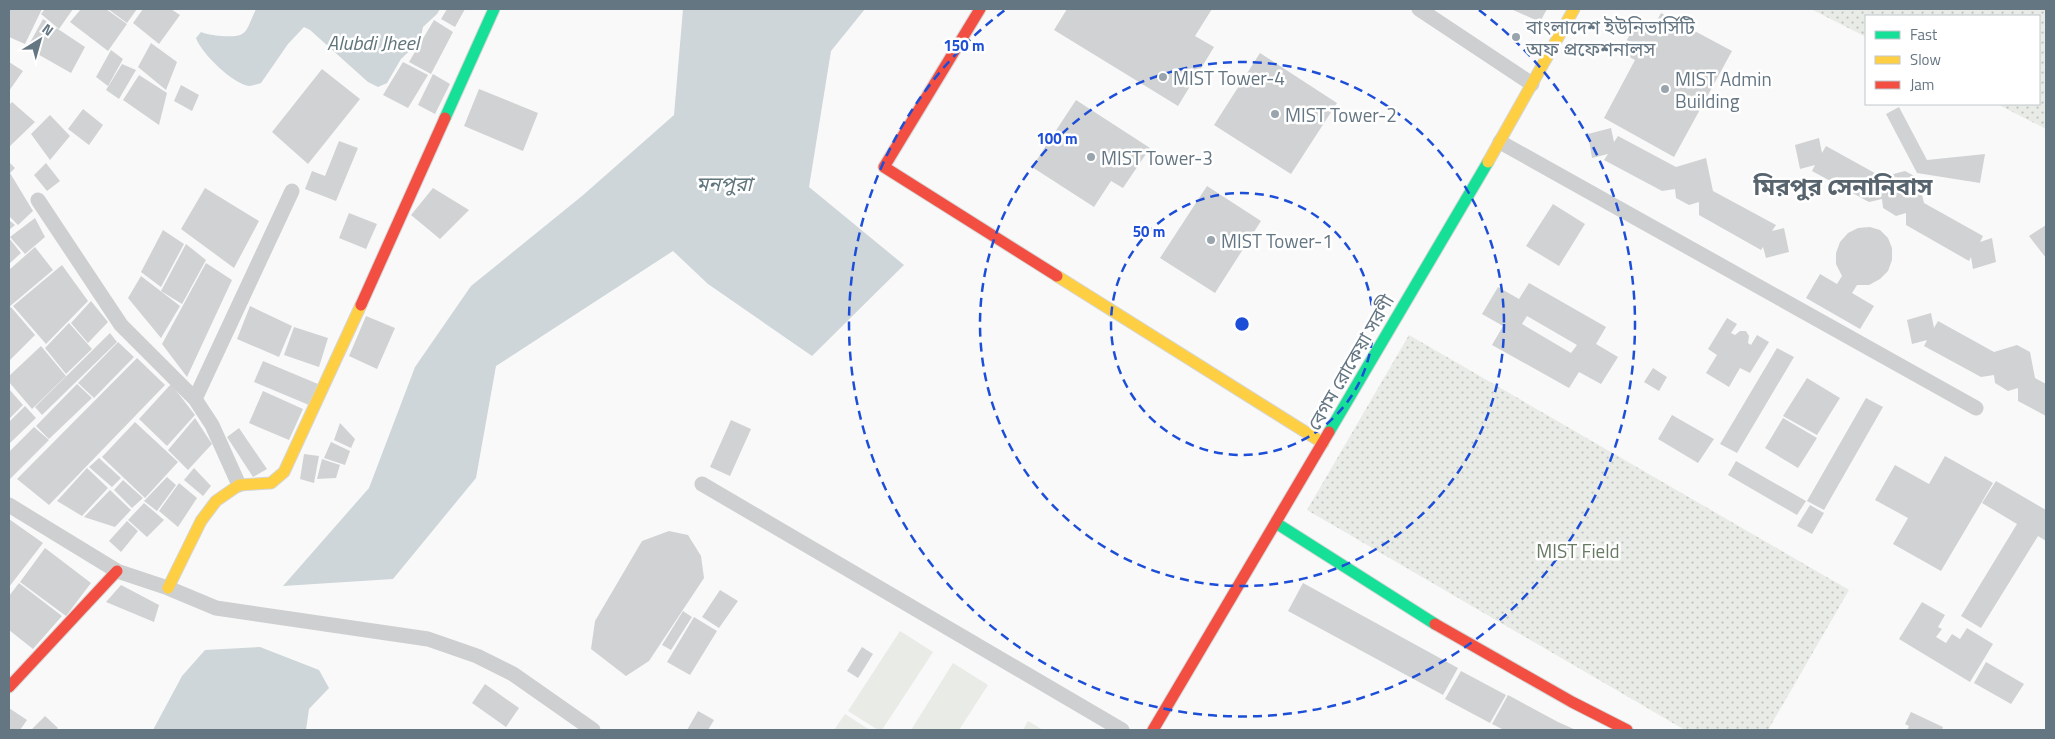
<svg xmlns="http://www.w3.org/2000/svg" width="2055" height="739" font-family="'Titillium Web','Noto Sans Bengali',sans-serif">
  <style>
    .park { fill: url(#park-dots) }
    .pitch { fill: #e8ebe6 }
    .water { fill: #ced6d9 }
    .building { fill: #d0d2d3; fill-rule: evenodd }
    .lines { fill: none; stroke-linecap: round; stroke-linejoin: round }
    .fast-casing { stroke: #d5d6d7; stroke-width: 13 }
    .slow-casing { stroke: #d5d6d7; stroke-width: 13 }
    .jam-casing { stroke: #d5d6d7; stroke-width: 13 }
    .street { stroke: #cecfd0; stroke-width: 15 }
    .fast { stroke: #16e098; stroke-width: 11 }
    .slow { stroke: #ffcf43; stroke-width: 11 }
    .jam { stroke: #f24e42; stroke-width: 11 }
    .ring { fill: none; stroke: #1d4ed8; stroke-width: 2.5; stroke-dasharray: 9 6 }
    .poi-dot { fill: #99a4ac; stroke: #fff; stroke-width: 2 }
    .labels { text-anchor: middle; dominant-baseline: central; stroke-width: 5; stroke-linejoin: round; paint-order: stroke }
    .poi-label { font-size: 19px; fill: #657683; stroke: #fff; text-anchor: start }
    .street-label { font-size: 19px; fill: #657683; stroke: #fff }
    .park-label { font-size: 19px; fill: #687a64; stroke: #fff }
    .water-label { font-size: 20px; font-style: italic; fill: #60757c; stroke: #fff }
    .district-label { font-size: 24px; font-weight: bold; fill: #57646e; stroke: #fff }
    .centre { fill: #1d4ed8; stroke: #fff; stroke-width: 2.5 }
    .ring-label { font-size: 15px; text-anchor: middle; font-weight: bold; fill: #1d4ed8; stroke: #fff; stroke-width: 5; stroke-linejoin: round; paint-order: stroke }
  </style>
  <defs>
    <pattern id="park-dots" width="8" height="8" patternUnits="userSpaceOnUse" patternTransform="scale(1.25)"><rect width="8" height="8" fill="#e8ebe6"/><path d="M2 2h.1M6 6h.1" fill="none" stroke="#c0c3c0" stroke-width="1.8" stroke-linecap="round"/></pattern>
  </defs>
  <rect width="100%" height="100%" fill="#f9f9f9"/>
  <path class="park" d="M1811,9H2046V129L1997,104H2039V16H1866V37Z
    M1409,335L1849,590L1768,730H1685L1307,510Z"/>
  <path class="pitch" d="M900,631L933,652L882,730H878L848,711Z
    M953,663L988,685L959,730H911Z
    M845,714L870,730H834Z
    M1028,721L1043,730H1023Z"/>
  <path class="water" d="M256,9H440L437,14L423,27L420,41L401,59L387,83L378,87L368,82L310,30L304,27L288,44L261,83C258,84 252,86 249,86C233,84 201,53 196,38L201,32C208,35 214,35 221,36C249,38 245,32 256,9Z
    M683,9H865L831,51L809,187L904,265L812,356L708,284L673,251L496,366L476,478L393,579L283,586L369,488L415,367L471,286L582,196L674,115Z
    M260,647L319,670L329,688L309,709L306,730H153L182,676L205,650Z"/>
  <path class="building" d="M9,9H42L25,44L9,37Z
    M45,9H73L59,29L41,14Z
    M81,9H106L127,24L108,51L70,22Z
    M108,9H137L127,23Z
    M143,9H171L180,15L159,44L133,23Z
    M447,9H465L455,27L441,19Z
    M1067,9H1212L1195,36L1214,47L1178,106L1054,30Z
    M1511,9H1547L1540,22Z
    M1661,13L1732,51L1674,157L1604,118L1635,60L1620,52L1638,20L1653,28Z
    M43,19L85,47L71,73L27,48Z
    M434,20L453,32L431,74L409,62Z
    M151,43L177,62L166,90L138,67Z
    M111,50L123,59L108,86L96,77Z
    M1260,53L1337,103L1291,174L1214,125Z
    M9,62L23,71L9,91Z
    M403,62L428,75L408,108L383,95Z
    M122,64L136,70L119,99L106,90Z
    M322,69L360,99L308,164L272,132Z
    M433,74L450,84L435,114L418,105Z
    M139,75L167,93L159,125L123,100Z
    M181,85L199,95L192,111L174,101Z
    M479,89L538,113L523,151L464,126Z
    M1076,100L1150,148L1123,188L1111,181L1094,207L1032,167Z
    M12,102L35,122L9,147V105Z
    M1899,107L1927,160L1985,154L1980,183L1917,173L1886,114Z
    M83,109L103,125L89,145L68,129Z
    M50,115L70,136L50,160L31,134Z
    M1611,128L1614,142L1618,136L1676,167L1706,158L1713,191L1776,225L1772,231L1784,228L1789,252L1766,258L1763,247L1761,250L1699,215V202L1689,205L1676,198L1675,189L1662,191L1604,160L1608,154L1592,158L1588,134Z
    M1819,138L1822,153L1826,146L1882,177L1905,171L1918,178L1924,203L1983,236L1980,242L1992,238L1996,262L1973,269L1971,257L1969,261L1906,225V213L1896,216L1883,208L1882,199L1869,202L1812,171L1815,165L1800,169L1795,145Z
    M339,141L358,148L336,201L305,189L312,171L325,176Z
    M9,162L15,168L10,173L33,211L18,225L9,216Z
    M46,163L60,181L47,191L34,175Z
    M1207,186L1261,221L1215,293L1160,258Z
    M205,188L259,221L234,268L181,229Z
    M433,188L469,210L440,239L411,215Z
    M1553,204L1585,224L1559,266L1526,246Z
    M349,213L377,224L366,249L339,238Z
    M35,218L45,237L25,254L10,237Z
    M9,220L15,225L9,230Z
    M2046,225V258L2029,236Z
    M1870,227L1880,230L1888,238L1892,248V260L1888,271L1880,279L1869,285H1857L1852,293L1874,306L1860,329L1806,298L1820,274L1837,284L1842,276L1836,264V253L1840,242L1848,233L1858,228Z
    M163,230L184,244L161,287L141,272Z
    M9,238L21,253L9,264Z
    M186,244L206,260L182,304L161,291Z
    M35,247L53,270L9,307V270Z
    M206,263L232,280L187,377L162,344Z
    M62,265L88,301L46,344L13,306Z
    M141,276L180,306L161,338L128,298Z
    M1529,283L1606,327L1596,344L1618,357L1601,384L1579,372L1569,388L1492,345L1503,326L1482,314L1498,287L1519,299ZM1527,316L1577,345L1571,353L1522,324Z
    M91,301L108,322L88,343L71,323Z
    M250,306L292,326L279,357L237,339Z
    M11,307L35,335L9,361V309Z
    M1931,313L1934,328L1938,321L1994,352L2017,345L2030,352L2035,378L2046,384V416L2018,401V388L2008,391L1995,383L1994,375L1981,377L1924,346L1927,340L1912,344L1907,320Z
    M366,316L395,328L377,369L349,356Z
    M1727,318L1737,324L1731,333L1735,335L1740,331H1746L1749,336L1748,343L1751,345L1757,335L1769,342L1750,373L1740,368L1729,387L1706,373L1717,355L1708,349Z
    M69,323L92,349L66,374L45,348Z
    M294,327L328,338L319,367L284,355Z
    M110,333L117,342L42,415L35,407Z
    M118,342L134,357L94,398L78,383Z
    M41,346L66,376L32,409L9,382V376Z
    M1777,348L1794,357L1737,453L1720,444Z
    M137,358L165,385L49,505L17,479Z
    M263,361L318,384L309,405L254,382Z
    M1653,368L1667,377L1659,391L1644,382Z
    M1807,378L1840,398L1817,435L1783,416Z
    M77,384L92,398L49,439L36,426Z
    M171,384L195,415L167,446L139,419Z
    M9,389L23,405L9,419Z
    M263,391L303,409L289,440L249,423Z
    M1866,398L1883,407L1824,510L1807,501Z
    M25,406L36,418L10,443L9,422Z
    M1672,415L1714,439L1698,463L1658,439Z
    M195,418L212,444L188,470L168,450Z
    M1783,418L1817,438L1798,468L1765,448Z
    M731,420L751,429L730,476L710,467Z
    M135,422L178,462L145,498L102,457Z
    M340,423L355,439L351,448L334,440Z
    M34,427L49,440L9,480V452Z
    M239,428L267,469L253,477L227,437Z
    M331,442L350,451L345,465L324,458Z
    M304,454L319,456L314,483L300,479Z
    M1945,456L1993,483L1941,571L1893,544L1908,518L1875,500L1895,465L1929,484Z
    M99,458L121,478L112,487L89,467Z
    M322,459L340,465L336,478L317,479Z
    M1736,461L1806,501L1797,515L1728,475Z
    M87,468L108,488L82,516L57,501Z
    M194,468L211,486L203,496L184,480Z
    M167,477L176,485L157,511L144,501Z
    M123,480L143,498L132,508L114,490Z
    M1996,481L2046,510V541L2038,536L1981,628L1961,616L2017,524L1982,503Z
    M179,483L197,498L178,527L159,511Z
    M110,490L131,510L115,527L84,517Z
    M144,503L164,520L147,537L128,520Z
    M1810,505L1824,513L1812,534L1797,526Z
    M9,519L43,543L9,587Z
    M127,521L138,531L121,552L109,541Z
    M669,531L688,535L701,556L704,578L649,661L626,676L591,649L595,621L642,541Z
    M45,548L91,583L66,616L20,582Z
    M19,583L62,616L33,649L9,630V596Z
    M1303,583L1458,668L1443,695L1288,611Z
    M121,585L159,605L154,622L106,602Z
    M720,590L738,601L719,628L702,617Z
    M1922,602L1945,615L1938,627L1942,629L1936,637L1946,643L1952,634L1960,639L1967,628L1993,644L1970,682L1899,639Z
    M683,611L692,617L671,650L662,645Z
    M694,617L717,631L690,675L667,662Z
    M862,647L873,654L858,678L847,671Z
    M1986,662L2024,684L2011,704L1974,683Z
    M1461,671L1506,695L1490,723L1445,699Z
    M485,684L519,708L506,727L472,703Z
    M1508,695L1558,722L1576,730H1504L1492,724Z
    M9,708L27,720L20,730H9Z
    M698,711L714,720L708,730H687Z
    M1911,712L1943,727L1942,730H1907L1909,726L1905,724Z
    M45,716L58,728L56,730H31Z"/>
  <g class="lines">
    <g class="fast-casing">
      <path id="fast" d="M445,118L494,9
        M1329,432L1488,162
        M1276,523L1435,624"/>
    </g>
    <g class="slow-casing">
      <path id="slow" d="M1488,162L1574,9
        M1057,276L1323,443
        M168,588L201,521L216,501L239,485L271,483L284,472L361,305"/>
    </g>
    <g class="jam-casing">
      <path id="jam" d="M980,9L884,167L1057,276
        M361,305L445,118
        M1435,624L1572,702L1627,730
        M9,687L117,571
        M1153,730L1329,432"/>
    </g>
    <path class="street" d="M1419,9L1532,84
      M1500,142L1976,408
      M38,200L121,325L195,399L212,425L239,485
      M195,399L292,191
      M702,484L1122,730
      M9,505L117,571L168,588L216,608L428,639L477,656L513,674L593,730"/>
    <use href="#fast" class="fast"/>
    <use href="#slow" class="slow"/>
    <use href="#jam" class="jam"/>
  </g>
  <g class="ring">
    <circle cx="1242" cy="324" r="131"/>
    <circle cx="1242" cy="324" r="262"/>
    <path d="M1479 10A393 393 0 1 1 1005 10"/>
  </g>
  <g class="poi-dot">
    <circle cx="1516" cy="37" r="5"/>
    <circle cx="1163" cy="77" r="5"/>
    <circle cx="1665" cy="89" r="5"/>
    <circle cx="1275" cy="114" r="5"/>
    <circle cx="1091" cy="157" r="5"/>
    <circle cx="1211" cy="240" r="5"/>
  </g>
  <g class="labels">
    <g class="poi-label">
      <text x="1526" y="26">বাংলাদেশ ইউনিভার্সিটি<tspan x="1526" dy="22">অফ প্রফেশনালস</tspan></text>
      <text x="1173" y="77">MIST Tower-4</text>
      <text x="1675" y="78">MIST Admin<tspan x="1675" dy="22">Building</tspan></text>
      <text x="1285" y="114">MIST Tower-2</text>
      <text x="1101" y="157">MIST Tower-3</text>
      <text x="1221" y="240">MIST Tower-1</text>
    </g>
    <g class="street-label">
      <text transform="translate(1350 362) rotate(-60)">বেগম রোকেয়া সরণী</text>
    </g>
    <g class="park-label">
      <text x="1578" y="550">MIST Field</text>
    </g>
    <g class="water-label">
      <text x="373" y="42">Alubdi Jheel</text>
      <text x="724" y="183">মনপুরা</text>
    </g>
    <g class="district-label">
      <text x="1843" y="186">মিরপুর সেনানিবাস</text>
    </g>
  </g>
  <circle cx="1242" cy="324" r="8" class="centre"/>
  <g class="ring-label">
    <text x="964" y="51">150 m</text>
    <text x="1057" y="144">100 m</text>
    <text x="1149" y="237">50 m</text>
  </g>
  <rect width="2055" height="739" fill="none" stroke="#657683" stroke-width="20"/>
  <rect x="1865" y="15" width="175" height="90" fill="#ffffff" stroke="#c1c8cd"/>
  <rect x="1875" y="31" width="25" height="8" fill="#16e098" stroke="#c1c8cd"/>
  <text x="1910" y="40" font-size="15" fill="#657683">Fast</text>
  <rect x="1875" y="56" width="25" height="8" fill="#ffcf43" stroke="#c1c8cd"/>
  <text x="1910" y="65" font-size="15" fill="#657683">Slow</text>
  <rect x="1875" y="81" width="25" height="8" fill="#f24e42" stroke="#c1c8cd"/>
  <text x="1910" y="90" font-size="15" fill="#657683">Jam</text>
  <g transform="translate(40 40) rotate(37)" stroke="#ffffff" stroke-width="4" paint-order="stroke">
  <path d="M0-4L9 19L0 12L-9 19Z" fill="#657683"/>
  <text y="-8" font-size="14" font-weight="bold" text-anchor="middle" fill="#657683">N</text>
  </g>
</svg>
